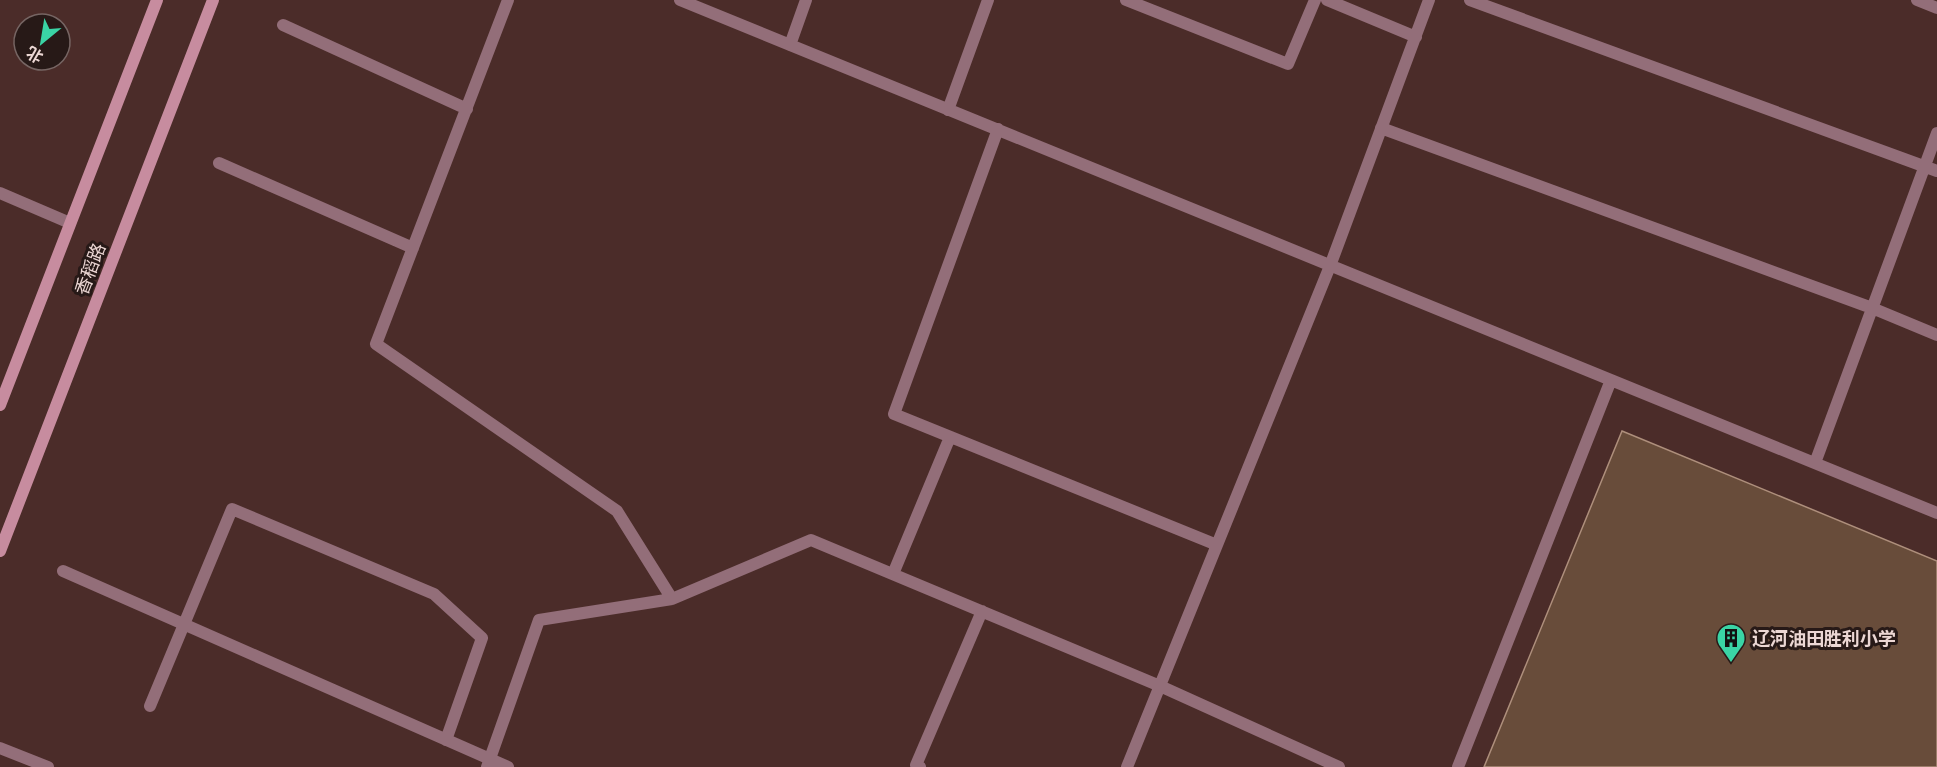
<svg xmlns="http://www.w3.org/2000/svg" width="1937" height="767" font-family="Mulish,'Noto Sans SC',sans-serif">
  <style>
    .building { fill: #684c3a; stroke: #ae8f7c; stroke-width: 1.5 }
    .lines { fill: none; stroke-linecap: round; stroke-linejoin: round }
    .street { stroke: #936e79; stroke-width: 12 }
    .secondary { stroke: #c78c9f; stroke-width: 12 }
    .labels { text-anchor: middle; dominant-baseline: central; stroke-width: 6; stroke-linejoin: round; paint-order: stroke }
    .street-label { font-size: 18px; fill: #ecd7d4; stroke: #271917 }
    .poi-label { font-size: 18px; font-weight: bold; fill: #ecd7d4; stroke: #271917; text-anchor: start }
  </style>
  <rect width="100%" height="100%" fill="#4b2c29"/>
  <path class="building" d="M1622,431L1937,561V767H1484Z"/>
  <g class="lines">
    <path class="street" d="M508,0L376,344L617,511L672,599
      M680,0L1937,513
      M1126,0L1288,64L1315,0
      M1327,0L1416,37
      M1470,0L1937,171
      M1917,0L1937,8
      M283,25L467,109
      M790,45L806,0
      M948,110L988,0
      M1381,128L1872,308L1937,335
      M998,129L894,414L1217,545
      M219,163L413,248
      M0,193L70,223
      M1815,463L1937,133
      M63,571L508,767
      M893,574L950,437
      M150,706L232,509L434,594L482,638L446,740
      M0,748L48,767
      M487,767L539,620L672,599L811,540L1160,686L1339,767
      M920,767L916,765L982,611
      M1127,767L1330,266L1429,0
      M1458,767L1611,380"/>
    <path class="secondary" d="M0,405L157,0
      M0,551L213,0"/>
  </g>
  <defs>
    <g id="building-pin" transform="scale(1.5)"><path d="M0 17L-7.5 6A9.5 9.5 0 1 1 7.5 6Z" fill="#3ad4a5" stroke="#271917"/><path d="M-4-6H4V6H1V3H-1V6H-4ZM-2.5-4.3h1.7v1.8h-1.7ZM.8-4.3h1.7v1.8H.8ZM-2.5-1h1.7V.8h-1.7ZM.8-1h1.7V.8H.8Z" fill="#111"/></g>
  </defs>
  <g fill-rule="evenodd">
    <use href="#building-pin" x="1731" y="638"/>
  </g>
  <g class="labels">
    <g class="street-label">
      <text transform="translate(90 269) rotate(-69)">香稻路</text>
    </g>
    <g class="poi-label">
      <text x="1752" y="638">辽河油田胜利小学</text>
    </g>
  </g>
  <g transform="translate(42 42) rotate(210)"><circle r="28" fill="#271917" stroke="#766563" stroke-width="1.5"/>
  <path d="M0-4.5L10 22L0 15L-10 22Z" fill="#3ad4a5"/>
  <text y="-9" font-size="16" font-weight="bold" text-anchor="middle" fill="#ecd7d4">北</text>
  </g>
</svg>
